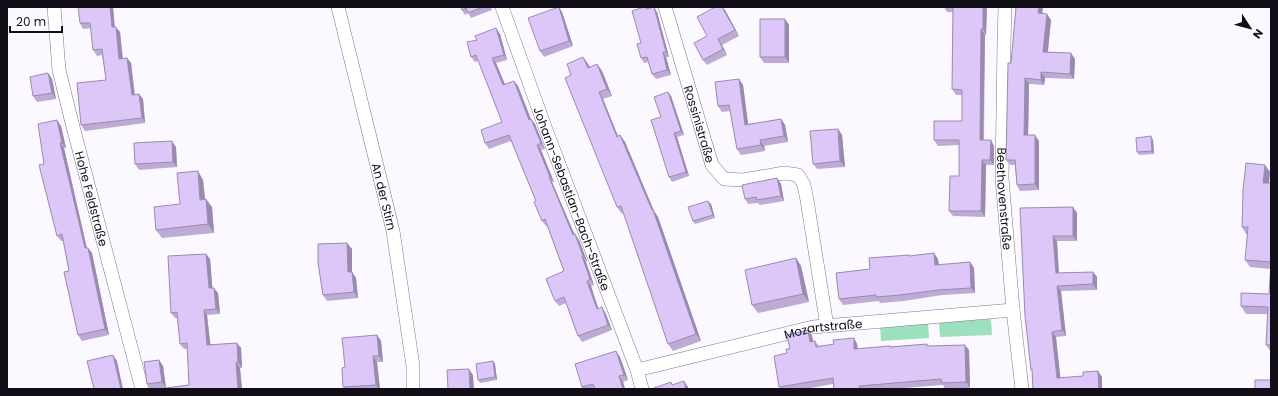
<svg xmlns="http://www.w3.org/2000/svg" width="1278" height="396" font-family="Poppins,sans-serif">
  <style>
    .green { fill: #9ce0bd }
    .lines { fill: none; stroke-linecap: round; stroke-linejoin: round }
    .street-casing { stroke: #80758e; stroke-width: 14 }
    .street { stroke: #fff; stroke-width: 13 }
    .wall { fill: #bdabd5 }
    .shaded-wall { fill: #9a8bae }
    .building { fill: #dcc7f8; stroke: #9a8bae }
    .labels { text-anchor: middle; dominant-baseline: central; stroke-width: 3; stroke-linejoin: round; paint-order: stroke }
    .street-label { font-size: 12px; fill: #120e17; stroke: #fff }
  </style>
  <rect width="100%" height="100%" fill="#fbf9ff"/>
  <path class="green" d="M991,319L992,335L940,337L939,322Z
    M928,323L929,338L881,341L880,326Z"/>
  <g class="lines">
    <g class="street-casing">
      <g id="street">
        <path id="s1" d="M54,7L59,70L72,123L142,389"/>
        <path id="s2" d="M338,7L393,231L413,366V389"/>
        <path id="s3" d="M502,7L545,127L637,370L642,389"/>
        <path id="s4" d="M665,7L712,165L724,179L743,180L784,173L798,175L804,185L807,200L827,326"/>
        <path id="s5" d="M1005,7L1004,43L1002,178L1013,310L1022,389"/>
        <path id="s6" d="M637,370L813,327L1013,310"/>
      </g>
    </g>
    <use href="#street" class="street"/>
  </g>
  <path class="wall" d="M113,7L115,27L120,32L123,58H127L131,63L135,94H139L143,99L145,123L85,131L81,125L106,80L102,55L97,56L93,50L91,28L83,29L80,23Z
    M461,7H491L492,10L471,18L468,13L465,15L462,10Z
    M559,7L562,12L573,46L544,57L540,51Z
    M944,7H987L986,35H985L984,140L994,146V165H986L985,217L953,216L949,211L959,176V145L938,146L934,140L962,121V95H956L952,89L953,12H947Z
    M647,9L657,12L669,57H666L671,75L656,79L652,74L649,62L644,63L641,58Z
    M725,10L739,36L722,45L727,55L707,65L703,60L707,36Z
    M1042,14L1051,20L1048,52L1075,59L1074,79L1045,78L1044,85L1029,84L1028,135L1039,141V190L1020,191L1017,185L1015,165H1010L1006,160L1011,63Z
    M785,19L789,25V63H764L760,57Z
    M500,34L507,60L496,63L505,84L514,81L518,86L531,119L535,124L545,149L541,150L554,182H552L574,234H575L579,240L587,261L586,262L594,285L591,286L598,308L605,312L612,330L582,342L578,336L566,303L559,306L555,301L564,271L547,226H546L542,221L536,201L511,141L489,149L485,143L502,122L479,61L475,62L471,57Z
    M583,57L588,64L590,67L597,64L602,71L612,96L603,99L618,136L620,135L625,142L654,211L658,217L701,341L673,351L668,344L624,213L622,214L617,207Z
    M48,73L52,79L56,99L37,102L33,96Z
    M739,79L743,85L748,124L781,119L785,125L788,142L764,146L765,151L741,155L737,149L730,111L722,112L718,106Z
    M671,96L684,135L677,137L689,176L672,182L669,177Z
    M57,120L61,126L66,148H64L87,248H88L92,253L109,335L82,341L78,335L69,271L63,241H61L57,236L44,164Z
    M838,129L842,135L845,167L817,169L813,164Z
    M1153,140L1154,154L1139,155L1137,152Z
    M176,147L177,167L139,170L135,164Z
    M1270,172L1269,183H1271V352L1266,345L1268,314H1246L1241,306L1269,294L1271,269L1250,267L1245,260L1248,234H1246L1242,227Z
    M777,178L781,184L784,201L760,205L758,203L748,204L745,199Z
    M203,180L205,199L212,207L214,233L162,238L156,230Z
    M711,204L715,218L695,224L693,221Z
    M1020,208L1077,213V241H1057L1059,273L1093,272L1097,277V290L1061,291L1066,336L1056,337L1060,378L1083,376L1098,371L1102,377V389H1033L1032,371L1031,370Z
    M347,243L352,249V272L356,278L358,298L327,301L323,295Z
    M206,254L210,259L212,288L218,293L220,314L207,315L210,345L237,343L241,348L242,368H240L242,389H158L164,388L150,389L147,384L159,360L163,366L166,388L189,385L187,349H184L180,344L177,318H175L171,313Z
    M909,255L910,256L938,259L939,265L970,262L974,268L975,293L942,295L904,301L880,303L879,301L843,305L839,299L870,269Z
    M796,258L801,266L809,302L758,313L752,305Z
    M808,330L812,336L813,341H815L819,346L834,344L854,338L857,344L858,349L927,344L928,346L969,350L970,388L945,389L943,385L890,389H834L833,384L805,389H781L779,387L790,349Z
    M377,335L381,341L383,362H377L380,389H345L343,387L345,367Z
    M620,357L628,380L623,382L625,389H583L582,387Z
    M493,361L495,364L497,380L480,383L478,380Z"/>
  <path class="shaded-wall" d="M110,7H113L115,33L112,27Z
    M559,7L562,12L573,46L569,41Z
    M654,7L657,12L669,57L666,52Z
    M722,7L725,10L739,36L735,30Z
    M983,7H987L986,35L983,29Z
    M1039,7H1043L1042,19L1038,13Z
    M1047,14L1051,20L1047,58L1043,52Z
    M785,19L789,25V63L785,57Z
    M116,27L120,32L123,64L119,59Z
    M496,28L500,34L507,60L504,55Z
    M981,29L985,35L983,145L980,140Z
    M718,39L722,45L727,55L723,49Z
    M663,52L666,57L671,75L667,70Z
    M1071,53L1075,59L1074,79L1070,74Z
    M583,57L588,64L593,75L588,68Z
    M127,58L131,63L135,100L132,95Z
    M492,58L496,63L507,90L503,85Z
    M597,64L602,71L612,96L607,89Z
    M1041,72L1045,78L1044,85L1041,80Z
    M48,73L52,79L56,99L52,93Z
    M1025,78L1029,84L1028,141L1024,135Z
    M739,79L743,85L749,131L745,125Z
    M514,81L518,86L533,125L529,120Z
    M599,92L603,99L621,144L617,137Z
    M668,92L671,96L684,135L681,131Z
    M139,94L143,99L145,123L142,118Z
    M531,119L535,124L545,149L541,143Z
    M781,119L785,125L788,142L784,136Z
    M57,120L61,126L66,148L62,143Z
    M838,129L842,135L845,167L840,161Z
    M674,133L677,137L689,176L686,172Z
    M620,135L625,142L654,211L658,217L701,341L696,334L652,210Z
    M1035,135L1039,141V190L1035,184Z
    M1151,136L1153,140L1154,154L1152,151Z
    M760,140L764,146L765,151L761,145Z
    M991,140L994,146V165L990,160Z
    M172,141L176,147L177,167L173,162Z
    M60,143L64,148L88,254L85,248Z
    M537,145L541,150L554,182L550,177Z
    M982,160L986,165L985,217L981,211Z
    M1265,165L1270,172L1268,190L1263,183Z
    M198,171L203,180L206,208L200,200Z
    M549,177L552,182L577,240L573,235Z
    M777,178L781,184L784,201L781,196Z
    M206,199L212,207L214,233L208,224Z
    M708,201L711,204L715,218L713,215Z
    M1073,207L1077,213V241L1073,236Z
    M575,234L579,240L587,261L583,256Z
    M1053,236L1057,241L1059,278L1056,273Z
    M347,243L352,249V272L356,278L358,298L354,292L348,272Z
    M88,248L92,253L109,335L105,329Z
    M934,253L938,259L939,271L935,265Z
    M206,254L210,259L213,294L209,288Z
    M582,256L586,262L594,285L590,279Z
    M796,258L801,266L809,302L803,294Z
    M970,262L974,268L975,293L971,288Z
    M1093,272L1097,277V290L1093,284Z
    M587,281L591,286L600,314L597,309Z
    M1057,286L1061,291L1066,336L1062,330Z
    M214,288L218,293L220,314L216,309Z
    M602,307L605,312L612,330L608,325Z
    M204,310L207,315L211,350L207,345Z
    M808,330L812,336L814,347L810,342Z
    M1052,332L1056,337L1061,383L1057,378Z
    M377,335L381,341L383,362L379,356Z
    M854,338L857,344L858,355L854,349Z
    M237,343L241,348L242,368L238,362Z
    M965,345L969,350L970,388L966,382Z
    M616,351L620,357L628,380L624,375Z
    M113,355L117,361L123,389H121Z
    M373,356L377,362L380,389H378L376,385Z
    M159,360L163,366L166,388L162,382Z
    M493,361L495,364L497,380L495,377Z
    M236,362L240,368L242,389H238Z
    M469,369L473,375L474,389H470Z
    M1098,371L1102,377V389H1099Z
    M619,376L623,382L625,389H623Z
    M684,381L688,387V389H686Z"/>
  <path class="building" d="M78,7H110L112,27H116L119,59L127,58L132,95L139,94L142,118L81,125L77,83L106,80L102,49L93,50L90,23H80Z
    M461,7H483L468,13L466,8L462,10Z
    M559,7L569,41L540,51L528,18Z
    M644,7H646V9L654,7L666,52H663L667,70L652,74L647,57L641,58L637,44L641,43L632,11Z
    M715,7H722L735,30L718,39L723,49L703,60L694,43L707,36L697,17Z
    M953,7H983V29H981L980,140H991L990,160H982L981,211H949L950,176H959V140H934V121H962V90L952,89Z
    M1016,7H1039L1038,13L1047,14L1043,52L1071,53L1070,74L1041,72V80L1025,78L1024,135H1035V184L1017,185L1015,160H1006L1008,63H1011Z
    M760,19H785V57H760Z
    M496,28L504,55L492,58L503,85L514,81L529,120L531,119L541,143L537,145L550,177H549L573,235L575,234L583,256H582L590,279L587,281L597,309L602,307L608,325L578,336L564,297L555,301L546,279L564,271L545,219L542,221L534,202L536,201L509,135L485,143L481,130L502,122L476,55L471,57L467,42L477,40L475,36Z
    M583,57L588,68L597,64L607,89L599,92L617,137L620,135L652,210H653L696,334L668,344L621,206L617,207L565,78L571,75L567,64Z
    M48,73L52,93L33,96L30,77Z
    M739,79L745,125L781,119L784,136L760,140L761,145L737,149L729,105L718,106L715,82Z
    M668,92L681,131L674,133L686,172L669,177L651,120L661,117L654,97Z
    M57,120L62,143H60L73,197L85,248H88L105,329L78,335L64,272L69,271L62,234L57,236L39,165L44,164L38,124Z
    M838,129L840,161L813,164L810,131Z
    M1151,136L1152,151L1137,152L1136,138Z
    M172,141L173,162L135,164L134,143Z
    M1246,163L1265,165L1263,183H1271V262L1245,260L1248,227H1242L1243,190Z
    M198,171L200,200L206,199L208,224L156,230L154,207L180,204L177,173Z
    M777,178L781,196L757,200L756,197L745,199L742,185Z
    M708,201L713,215L693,221L688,207Z
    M1073,207V236H1053L1056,273L1093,272V284L1057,286L1062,330L1052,332L1057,378L1083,376V372L1098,371L1099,389H1033L1032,369L1031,370L1025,316L1020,208Z
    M347,243L348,272H352L354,292L323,295L318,263V244Z
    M934,253L935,265L970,262L971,288L938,290L900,295L876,297V295L839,299L836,273L870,269L869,258L909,255V256Z
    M206,254L209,288H214L216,309L204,310L207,345L237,343L238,362H236L238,389H158L189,385L187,343L180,344L177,312L171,313L168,256Z
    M796,258L803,294L752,305L745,270Z
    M1271,263V345H1266L1268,307L1241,306V293L1269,294Z
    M808,330L810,342L815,341L816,347L834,344L833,340L854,338V349L890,346V347L927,344V346L965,345L966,382L942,383L941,379L859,386L860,389H834L833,378L779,387L774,356L787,353L786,349H790L787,335Z
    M377,335L379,356H373L376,385L343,387L342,368L345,367L342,338Z
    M616,351L624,375L619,376L623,389H595L593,384L582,387L575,364Z
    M113,355L121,389H94L87,361Z
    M159,360L162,382L147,384L144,362Z
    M493,361L495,377L478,380L476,364Z
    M469,369L470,389H448L447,370Z
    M1255,380H1271V389H1255Z
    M684,381L686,389H654V388L671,382L672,385Z"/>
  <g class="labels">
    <g class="street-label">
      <text stroke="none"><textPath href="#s4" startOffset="122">Rossinistraße</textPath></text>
      <text stroke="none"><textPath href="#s2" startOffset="195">An der Stirn</textPath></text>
      <text stroke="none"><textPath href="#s3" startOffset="204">Johann-Sebastian-Bach-Straße</textPath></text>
      <text stroke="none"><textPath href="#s5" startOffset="192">Beethovenstraße</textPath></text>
      <text stroke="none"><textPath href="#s1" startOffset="196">Hohe Feldstraße</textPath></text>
      <text stroke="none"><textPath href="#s6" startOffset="191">Mozartstraße</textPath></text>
    </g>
  </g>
  <rect width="1278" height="396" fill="none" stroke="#120e17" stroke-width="16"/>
  <g transform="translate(1250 28) rotate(126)" stroke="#ffffff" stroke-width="3" paint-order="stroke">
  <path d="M0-3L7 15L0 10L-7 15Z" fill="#120e17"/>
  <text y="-6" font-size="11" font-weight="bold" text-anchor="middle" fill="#120e17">N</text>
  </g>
  <path d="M10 26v6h52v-6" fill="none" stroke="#120e17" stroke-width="2"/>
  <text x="16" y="26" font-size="12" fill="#120e17" stroke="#ffffff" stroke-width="3" paint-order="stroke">20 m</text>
</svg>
